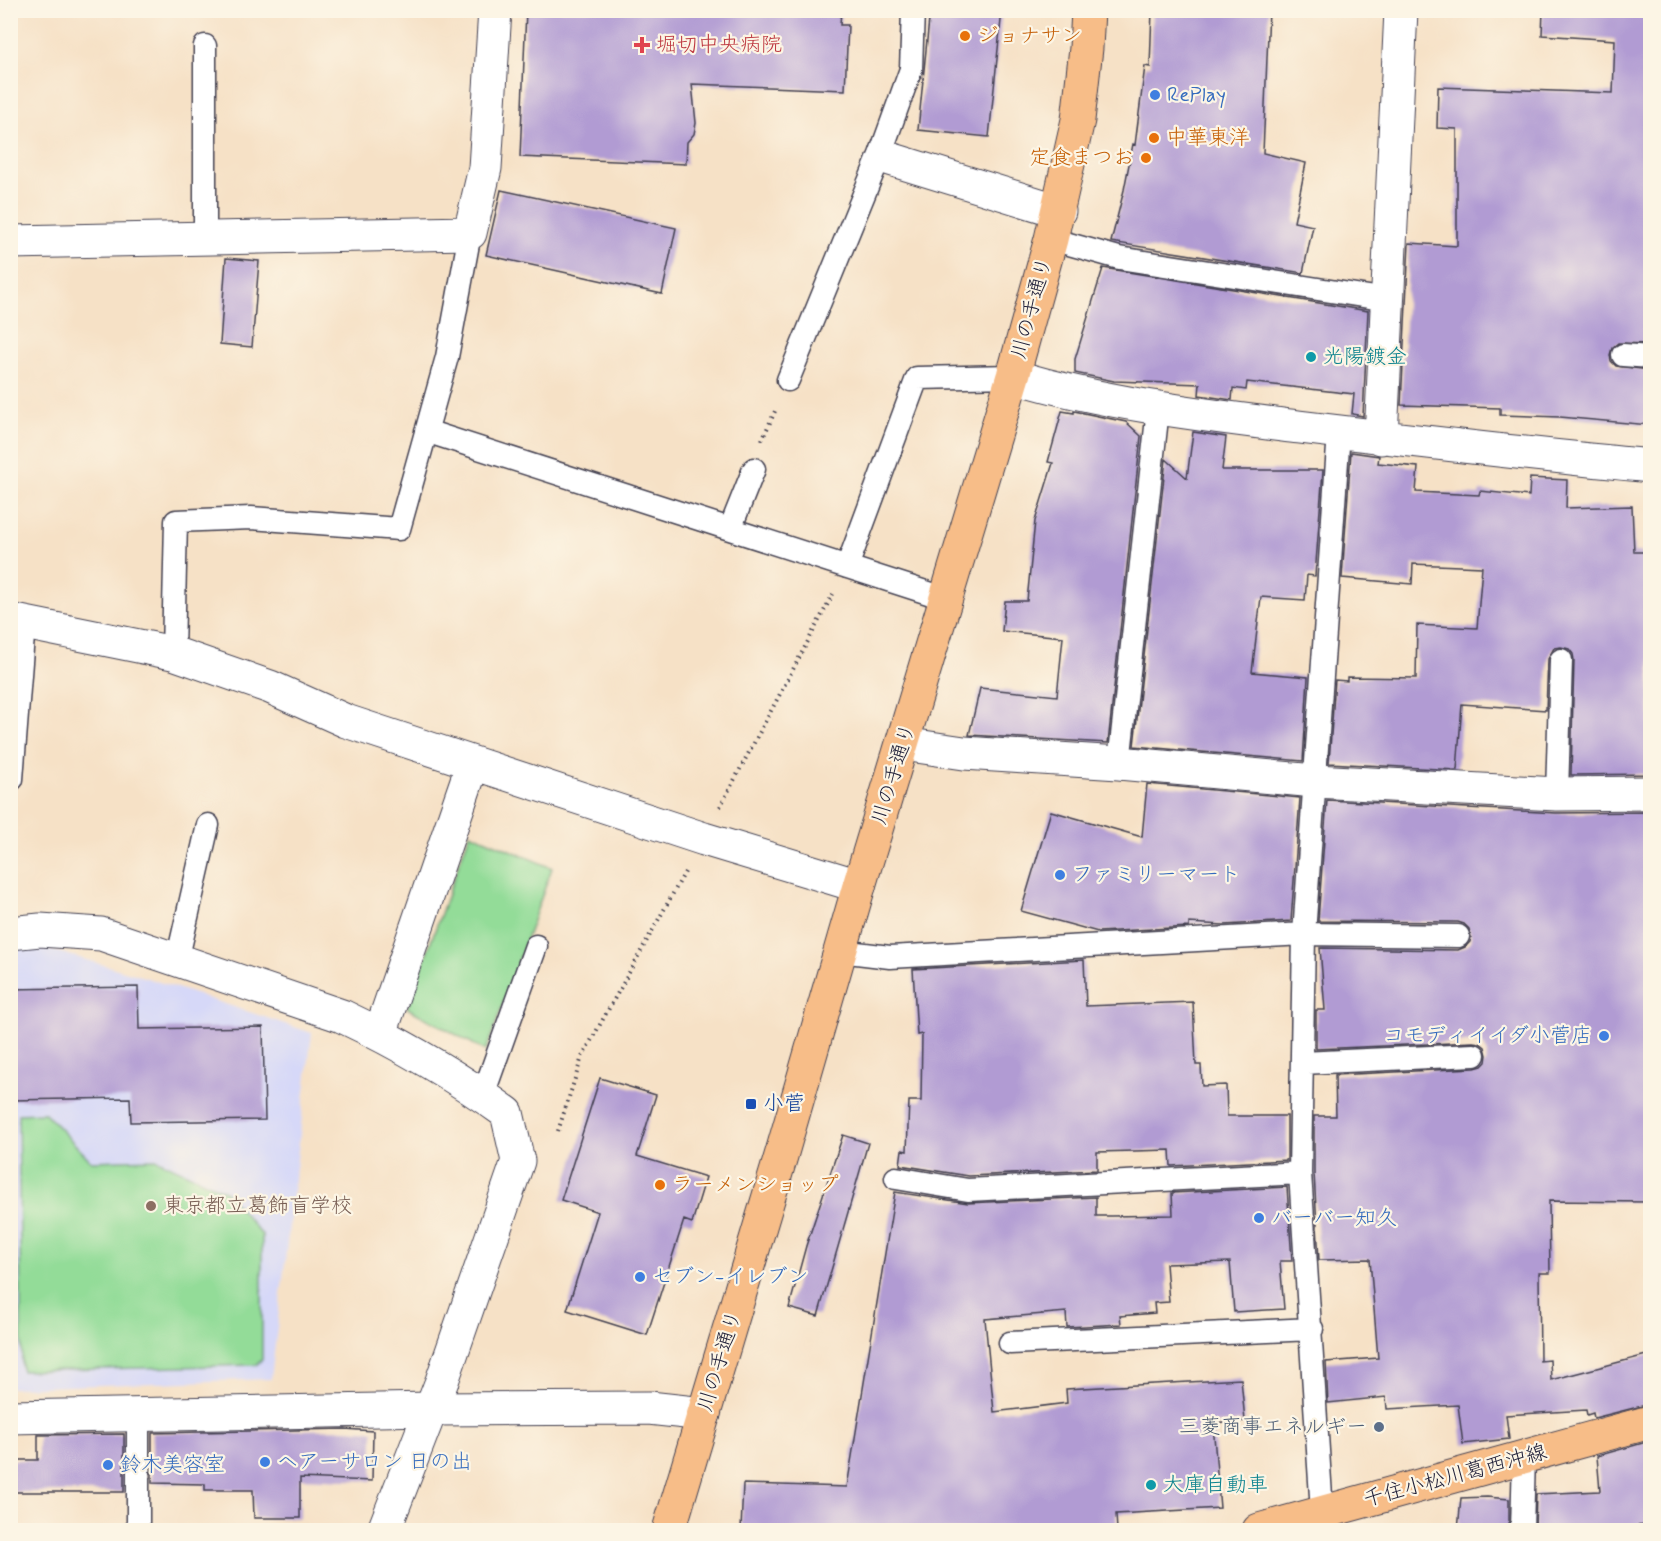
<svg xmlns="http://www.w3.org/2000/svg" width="1661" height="1541" font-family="Mynerve,'Klee One',sans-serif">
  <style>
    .built { fill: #d6d8f8 }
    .green { fill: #93dc98; stroke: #5a7f6a; stroke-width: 1.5 }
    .building { fill: #b19bd3 }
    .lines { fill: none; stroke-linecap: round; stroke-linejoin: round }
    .service-casing { stroke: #423f50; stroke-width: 25 }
    .minor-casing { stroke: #423f50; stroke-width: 35 }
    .tertiary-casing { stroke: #423f50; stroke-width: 35 }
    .primary-casing { stroke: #423f50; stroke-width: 35 }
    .path { stroke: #423f50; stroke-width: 4; stroke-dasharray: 1.5 4.5; stroke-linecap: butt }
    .service { stroke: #fff; stroke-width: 22 }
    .minor { stroke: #fff; stroke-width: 33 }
    .tertiary { stroke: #fff; stroke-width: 33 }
    .primary { stroke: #f7bd88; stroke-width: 33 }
    .food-dot { fill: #e8710a; stroke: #fcf5e5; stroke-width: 2 }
    .health-dot { fill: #e0444e; stroke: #fcf5e5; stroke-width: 2 }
    .shop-dot { fill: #3f7fe0; stroke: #fcf5e5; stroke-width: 2 }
    .culture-dot { fill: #0f9aa8; stroke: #fcf5e5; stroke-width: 2 }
    .transit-dot { fill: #1a4fb4; stroke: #fcf5e5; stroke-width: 2 }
    .education-dot { fill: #8d6e63; stroke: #fcf5e5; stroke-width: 2 }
    .service-dot { fill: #5c6f8a; stroke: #fcf5e5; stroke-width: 2 }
    .labels { text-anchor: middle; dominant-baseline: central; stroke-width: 4.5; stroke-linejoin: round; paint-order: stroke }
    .food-label { font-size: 21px; fill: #c56008; stroke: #fcf5e5; text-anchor: start }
    .health-label { font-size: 21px; fill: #be3a42; stroke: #fcf5e5; text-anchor: start }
    .shop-label { font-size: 21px; fill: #366cbe; stroke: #fcf5e5; text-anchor: start }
    .street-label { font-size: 21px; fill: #22223b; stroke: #fcf5e5 }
    .culture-label { font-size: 21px; fill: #0d838f; stroke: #fcf5e5; text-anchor: start }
    .transit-label { font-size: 21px; fill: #164399; stroke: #fcf5e5; text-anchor: start }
    .education-label { font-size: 21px; fill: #785e54; stroke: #fcf5e5; text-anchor: start }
    .service-label { font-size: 21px; fill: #4e5e75; stroke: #fcf5e5; text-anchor: end }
  </style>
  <rect width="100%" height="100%" fill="#fcf5e5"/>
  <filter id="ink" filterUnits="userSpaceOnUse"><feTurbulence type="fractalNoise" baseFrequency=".0167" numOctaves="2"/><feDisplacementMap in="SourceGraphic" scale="12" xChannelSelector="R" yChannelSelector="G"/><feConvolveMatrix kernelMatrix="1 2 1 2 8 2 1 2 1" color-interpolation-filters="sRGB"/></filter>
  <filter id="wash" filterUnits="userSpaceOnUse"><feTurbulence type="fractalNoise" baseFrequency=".008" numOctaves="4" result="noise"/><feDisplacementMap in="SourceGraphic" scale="24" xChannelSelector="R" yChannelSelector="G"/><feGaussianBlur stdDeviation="1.35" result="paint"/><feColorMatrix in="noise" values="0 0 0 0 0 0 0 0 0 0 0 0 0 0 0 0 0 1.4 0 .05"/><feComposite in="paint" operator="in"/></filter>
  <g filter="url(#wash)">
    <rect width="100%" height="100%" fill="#f6e1c6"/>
    <path class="built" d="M38,946L138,975L312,1033L271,1379L11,1388V948Z"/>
    <path class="green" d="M470,833L552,868L486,1051L407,1008Z
      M45,1113L91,1161L156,1159L225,1191L262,1235V1360L256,1365L22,1371L18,1114Z"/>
    <g id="blocks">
      <path class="building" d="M526,10H841L840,25H848L845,90L692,84L696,123L694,134L687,142L686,164L520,157Z
        M930,10H1002L989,137L918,130Z
        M1152,10H1269L1263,153L1306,163L1294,222L1313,226L1303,273L1111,242L1124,190L1133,144L1135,145L1145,66L1150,67Z
        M1543,10H1650V344L1618,343L1612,348L1610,355L1611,361L1616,366L1650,370V425L1560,417L1500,415V408L1401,405L1409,243L1457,246V129L1437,128L1438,87L1613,93L1615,40L1542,35Z
        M501,190L676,228L662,294L486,255Z
        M226,258L259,261L252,347L220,344Z
        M1103,268L1368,311L1363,416L1352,414L1354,394L1247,382L1246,390L1233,388L1232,400L1199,395L1200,384L1114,381L1075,373V359Z
        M1062,411L1074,413V411L1126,422L1141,436L1108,743L969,735L980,688L1057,696L1063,637L1002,631L1005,601H1027L1035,521L1053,463L1048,462Z
        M1193,432L1226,437L1222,470H1323L1315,576L1307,575L1305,600L1261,597L1252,672L1308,677L1303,761L1134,746L1166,459L1187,478Z
        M1351,452L1379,456L1378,463L1418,467L1416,492L1479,495L1480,491L1529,496L1530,478L1567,480L1566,508L1632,506L1634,552H1650V774L1571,775L1574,660L1573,654L1569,649L1561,647L1554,648L1548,659L1546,710L1462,704L1457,770L1329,763L1335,680L1347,681V677L1416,678L1417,625L1477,628L1482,567L1413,564L1412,584L1342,578Z
        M1147,784L1300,798L1291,921L1224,925L1189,923V927L1098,932L1021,911L1051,811L1142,837Z
        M1327,800L1556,813L1650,812V1202L1549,1201L1550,1273H1539L1540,1361L1550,1360L1551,1380L1650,1354V1404L1594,1418L1593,1413L1587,1415L1586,1410L1506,1415L1509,1439L1463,1444L1458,1405L1387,1409L1386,1397L1328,1403L1326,1362L1378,1358L1370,1259L1319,1260L1314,1173V1116H1336L1335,1075L1475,1068L1482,1066L1486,1062L1487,1055L1485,1047L1480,1043L1473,1042L1316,1049V1010H1325L1320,948L1458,950L1465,947L1470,942L1471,937L1469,929L1464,924L1458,922L1318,921Z
        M1084,960L1086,1006L1193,1002L1196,1065H1201L1202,1086L1226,1085L1227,1116H1287V1160L1171,1166L1170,1150L1097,1152V1170L969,1176L900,1165L902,1150L907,1151L909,1101H921L922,1034L917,1035L913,969Z
        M138,987L139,1029L263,1027L265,1120L131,1122L130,1098L10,1100V989Z
        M600,1078L656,1095L637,1156L706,1177L692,1223L684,1220L647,1335L567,1310L598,1212L561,1200Z
        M843,1135L868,1143L818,1316L789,1308L806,1246Z
        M1287,1187L1292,1261H1280L1284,1309L1234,1312L1230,1262L1166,1264L1169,1302L1154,1303L1155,1313L1120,1316L1121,1324L1067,1327L1066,1312L985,1319L994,1412L1067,1403L1066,1389L1241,1379L1245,1421L1213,1424L1220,1508L1116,1514L1117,1530H741L743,1484L847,1487L895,1192L968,1203L1096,1197V1216H1111L1173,1215L1172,1193Z
        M345,1429L373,1431L372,1481L300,1478V1518H254L253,1490H205V1484L152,1483V1433Z
        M124,1434V1492H10V1460H38V1435Z
        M1650,1441V1525L1615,1527L1614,1530H1535L1536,1494L1600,1491L1597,1456Z
        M1487,1497L1509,1499V1530H1458L1461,1498Z"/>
    </g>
  </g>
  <g filter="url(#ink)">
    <use href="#blocks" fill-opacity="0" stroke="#423f50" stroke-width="1.5"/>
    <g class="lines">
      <g class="service-casing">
        <path id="service" d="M205,46V239
          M1051,239L1119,258L1388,300
          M1623,355L1650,357
          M788,380L880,155L911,69L913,10
          M426,431L947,599
          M730,529L754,469
          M847,567L917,378L1013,376
          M173,653L176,521L251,518L399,529L447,357L470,233
          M1119,763L1158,409
          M12,779L24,623
          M1557,794L1561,660
          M840,951L890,957L1304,934L1458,936
          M177,961L208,825
          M1302,1063L1474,1055
          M483,1095L536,946
          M896,1178L968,1190L1300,1173
          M1010,1343L1312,1329
          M1322,1512L1300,1173L1304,934L1339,432
          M138,1530V1415
          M1522,1530L1524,1456"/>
      </g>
      <g class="minor-casing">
        <path id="minor" d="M887,158L1059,211
          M10,242L470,233L485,168L495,10
          M1013,376C1106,404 1203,415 1299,427C1416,441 1533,455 1650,466
          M1381,438L1401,10
          M10,620L173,653L270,687L346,721L704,839L859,886
          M903,744L964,753L1119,763L1315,781L1557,794L1650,793
          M10,933L40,930L101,934L342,1016C399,1043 456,1076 507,1113L518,1161L442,1381L384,1530
          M380,1034L473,763"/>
      </g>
      <g class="tertiary-casing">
        <path id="tertiary" d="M10,1417L431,1409L649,1408L704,1414"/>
      </g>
      <g class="primary-casing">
        <path id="primary" d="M669,1530L781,1156L859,886L1013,376L1051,239L1078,120L1086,48L1088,10
          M1259,1530L1650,1422"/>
      </g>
      <path class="path" d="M762,440L776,409
        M720,807L833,594
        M558,1131L582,1057L685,872"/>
      <use href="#service" class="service"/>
      <use href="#minor" class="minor"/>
      <use href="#tertiary" class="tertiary"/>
      <use href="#primary" class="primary"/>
    </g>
  </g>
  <g class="food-dot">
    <circle cx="965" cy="36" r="6"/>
    <circle cx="1154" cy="138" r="6"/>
    <circle cx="1146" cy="158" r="6"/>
    <circle cx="660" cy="1185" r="6"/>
  </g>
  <path class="health-dot" d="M639 36h6v6h6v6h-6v6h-6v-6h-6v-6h6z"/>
  <g class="shop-dot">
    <circle cx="1155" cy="95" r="6"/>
    <circle cx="1060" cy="875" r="6"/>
    <circle cx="1604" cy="1036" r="6"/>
    <circle cx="1259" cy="1218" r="6"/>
    <circle cx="640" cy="1277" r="6"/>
    <circle cx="265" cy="1462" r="6"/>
    <circle cx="108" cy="1465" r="6"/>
  </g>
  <g class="culture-dot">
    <circle cx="1311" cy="357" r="6"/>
    <circle cx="1151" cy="1485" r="6"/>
  </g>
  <rect class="transit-dot" x="745" y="1098" width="12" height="12" rx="3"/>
  <circle class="education-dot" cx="151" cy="1206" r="6"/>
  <circle class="service-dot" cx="1379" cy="1427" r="6"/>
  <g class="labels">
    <g class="food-label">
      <text x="977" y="36">ジョナサン</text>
      <text x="1166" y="138">中華東洋</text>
      <text x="1134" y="158" text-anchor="end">定食まつお</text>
      <text x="672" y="1185">ラーメンショップ</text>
    </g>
    <g class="health-label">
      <text x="656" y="45">堀切中央病院</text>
    </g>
    <g class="shop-label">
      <text x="1167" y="95">RePlay</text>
      <text x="1072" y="875">ファミリーマート</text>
      <text x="1592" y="1036" text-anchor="end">コモディイイダ小菅店</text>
      <text x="1271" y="1218">バーバー知久</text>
      <text x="652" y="1277">セブン-イレブン</text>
      <text x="277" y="1462">ヘアーサロン 日の出</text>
      <text x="120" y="1465">鈴木美容室</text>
    </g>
    <g class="street-label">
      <text transform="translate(1032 308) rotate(-75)">川の手通り</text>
      <text transform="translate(894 774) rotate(-73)">川の手通り</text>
      <text transform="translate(720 1361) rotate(-73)">川の手通り</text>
      <text transform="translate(1455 1476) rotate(-15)">千住小松川葛西沖線</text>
    </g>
    <g class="culture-label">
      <text x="1323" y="357">光陽鍍金</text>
      <text x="1163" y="1485">大庫自動車</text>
    </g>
    <g class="transit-label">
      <text x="763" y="1104">小菅</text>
    </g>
    <g class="education-label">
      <text x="163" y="1206">東京都立葛飾盲学校</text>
    </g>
    <g class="service-label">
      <text x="1367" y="1427">三菱商事エネルギー</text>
    </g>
  </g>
  <rect width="1661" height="1541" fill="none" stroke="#fcf5e5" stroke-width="36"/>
</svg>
